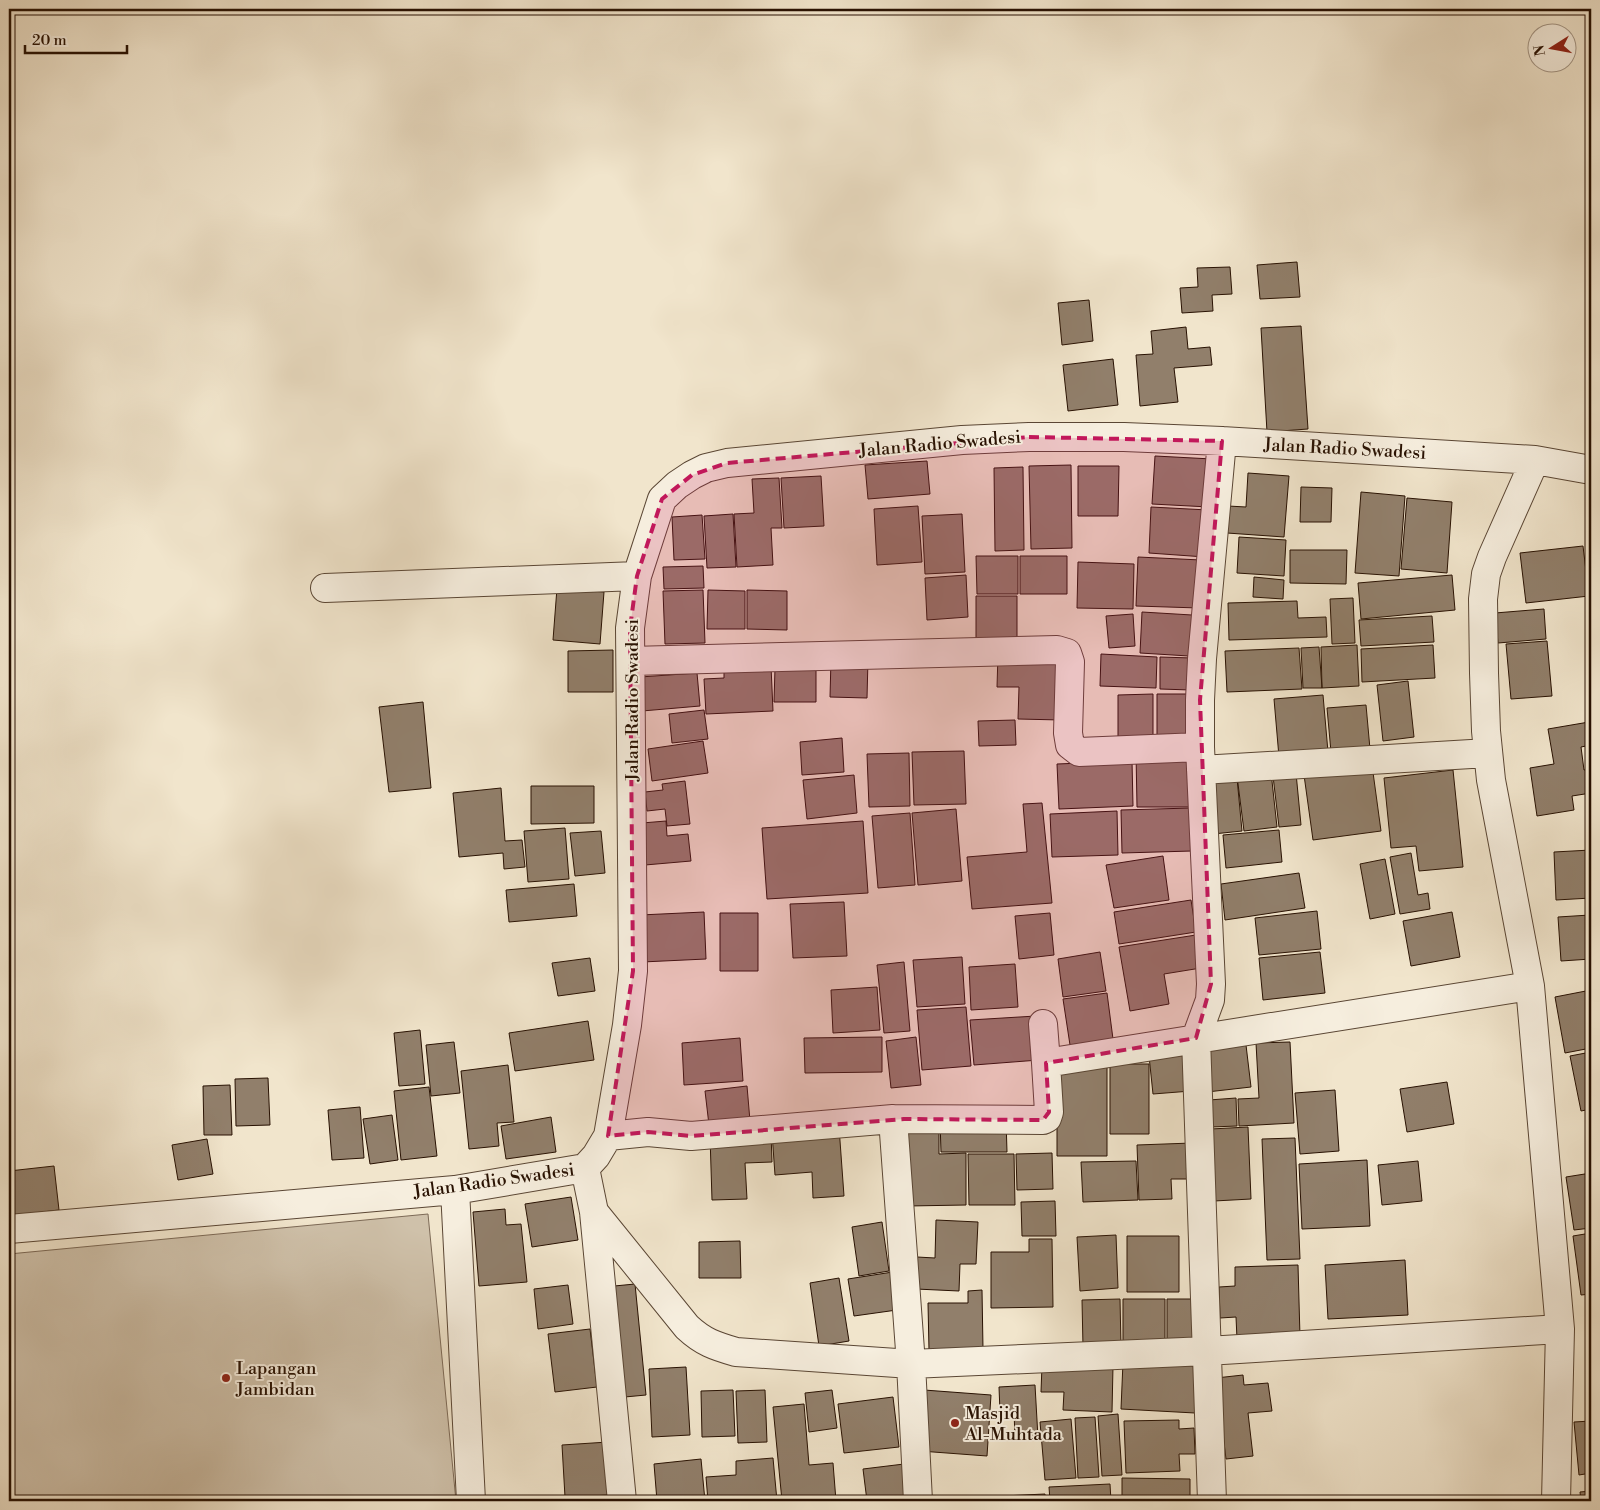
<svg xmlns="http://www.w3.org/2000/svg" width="1600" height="1510" font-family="'Libre Bodoni',serif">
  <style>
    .green { fill: #cfc1aa; stroke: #7c6956 }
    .building { fill: #917f6b; stroke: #281102 }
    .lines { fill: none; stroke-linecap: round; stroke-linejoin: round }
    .minor-casing { stroke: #5a4634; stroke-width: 30 }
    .minor { stroke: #f6eede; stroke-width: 28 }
    .marked { fill: #c2185b; fill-opacity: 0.2; stroke: #c2185b; stroke-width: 4; stroke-dasharray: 10 6; stroke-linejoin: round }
    .poi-dot { fill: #8f2418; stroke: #f6eede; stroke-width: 2 }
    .labels { text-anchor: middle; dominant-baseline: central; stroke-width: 4; stroke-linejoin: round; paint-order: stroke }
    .street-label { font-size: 18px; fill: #281102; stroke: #f6eede }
    .poi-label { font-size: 18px; fill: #281102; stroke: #f6eede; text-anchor: start }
  </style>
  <rect width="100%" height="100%" fill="#f1e5cc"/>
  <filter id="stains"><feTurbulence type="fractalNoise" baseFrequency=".004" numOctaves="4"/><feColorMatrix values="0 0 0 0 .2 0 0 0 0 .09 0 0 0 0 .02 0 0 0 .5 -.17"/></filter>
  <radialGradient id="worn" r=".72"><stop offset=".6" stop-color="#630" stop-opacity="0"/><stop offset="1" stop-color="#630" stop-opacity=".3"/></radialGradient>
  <path class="green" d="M428,1214L456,1501H9V1254Z"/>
  <path class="building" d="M1297,262L1300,297L1260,299L1257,265Z
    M1230,267L1232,294L1212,295L1213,311L1182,313L1180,288L1198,287L1197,268Z
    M1089,300L1093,341L1062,345L1058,303Z
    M1301,326L1308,429L1267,432L1261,328Z
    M1186,327L1188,349L1210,347L1212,365L1174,368L1178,402L1140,406L1136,355L1153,354L1151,331Z
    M1113,359L1118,405L1068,411L1063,365Z
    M1155,456L1212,459L1209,507L1152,504Z
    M927,461L930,494L868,499L865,465Z
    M1071,465L1072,548L1031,549L1029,466Z
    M1078,466H1119L1118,516H1078Z
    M1023,467L1024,550L995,551L994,468Z
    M1248,473L1289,476L1284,537L1227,533L1228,506L1246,507Z
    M821,476L824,526L784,528L781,478Z
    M779,478L782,528H771L773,565L737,567L734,514L754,513L752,479Z
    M1301,487L1332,488L1331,522H1300Z
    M1361,492L1405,496L1399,576L1355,573Z
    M1407,498L1452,502L1447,573L1401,569Z
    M918,506L922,562L877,565L874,509Z
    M1151,507L1208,510L1205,557L1149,553Z
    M733,514L736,567L707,568L704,516Z
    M962,514L965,572L925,574L922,516Z
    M702,515L705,559L674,560L672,517Z
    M1239,537L1286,540L1284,576L1237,573Z
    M1583,546L1589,596L1526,603L1520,553Z
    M1290,550H1347L1346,584L1290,583Z
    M976,556H1018V594H977Z
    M1020,556H1067V594H1020Z
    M1138,557L1201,560L1199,608L1136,606Z
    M1078,562L1134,564L1133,609L1077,608Z
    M703,566L704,588L664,589L663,567Z
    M966,575L968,617L927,620L925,578Z
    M1452,575L1455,610L1361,619L1358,583Z
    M1254,577L1284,580L1283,599L1253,597Z
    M557,588L604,592L600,644L553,640Z
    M703,590L705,643L665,644L663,591Z
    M708,590L745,591V629H707Z
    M747,590L787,591V630L747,629Z
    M976,596H1017V641L976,642Z
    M1353,598L1355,643L1332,644L1330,599Z
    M1297,601L1298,618L1326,617L1327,637L1229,640L1228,603Z
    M1544,609L1546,639L1498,643L1495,613Z
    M1142,612L1192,615L1189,656L1140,653Z
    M1133,614L1135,646L1109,648L1106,616Z
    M1432,616L1434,642L1361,646L1359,620Z
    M1547,641L1552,696L1511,699L1506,644Z
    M1357,645L1359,686L1322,688L1321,647Z
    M1433,645L1435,678L1362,682L1361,649Z
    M1319,647L1322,688H1303L1301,648Z
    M1299,648L1302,689L1227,692L1225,651Z
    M613,650V692H568V651Z
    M998,654L1063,656L1061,720L1018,719L1019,687H997Z
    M1101,654L1157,657L1156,688L1100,686Z
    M1160,657L1192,658L1191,690L1160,689Z
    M831,659H868L867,698L830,697Z
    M771,666L773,711L706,714L704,679L724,678V668Z
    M775,668H816V702H774Z
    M697,673L700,706L642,711L640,677Z
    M1408,681L1414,737L1383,741L1377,685Z
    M1153,694V743H1118V695Z
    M1157,694H1191L1192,742L1157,743Z
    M1323,695L1328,752L1279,757L1274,699Z
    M423,702L431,788L389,792L379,707Z
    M1366,705L1370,749L1331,752L1327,708Z
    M704,710L708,739L672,743L669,714Z
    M1015,720L1016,745L979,746L978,721Z
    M1589,722L1591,745L1581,747L1584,770L1591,769V793L1572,796L1574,810L1537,816L1530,768L1554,764L1548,729Z
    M842,738L844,772L802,775L800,742Z
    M703,741L708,773L652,781L648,749Z
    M964,751L966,804L914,805L912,752Z
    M1188,751L1189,807H1137L1136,752Z
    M909,753L910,806L869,807L867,754Z
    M1132,761L1133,806L1059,809L1057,764Z
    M1372,765L1381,831L1313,840L1304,775Z
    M1453,770L1463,867L1419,871L1416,846L1391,848L1384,778Z
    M1271,772L1277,827L1244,831L1237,776Z
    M1296,773L1301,825L1279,827L1273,776Z
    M854,775L857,813L807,819L803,780Z
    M1237,778L1242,831L1213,834L1207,780Z
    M685,781L690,824L667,826L665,809L647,811L645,792L663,790L662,784Z
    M531,786H594V823L531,824Z
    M501,788L505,841L522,840L525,867L504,869L503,853L459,857L453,793Z
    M1042,803L1052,903L972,909L967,857L1027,852L1023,804Z
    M1191,808L1192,851L1122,853L1121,810Z
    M956,809L962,881L918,885L912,813Z
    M1117,811L1118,855L1052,857L1050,814Z
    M910,813L915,885L878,888L872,816Z
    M666,821L667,836L688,834L691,861L645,865L642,823Z
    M863,821L868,893L767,899L762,828Z
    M565,828L569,879L528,882L524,831Z
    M1279,830L1282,862L1226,868L1223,835Z
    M601,831L605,873L575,876L570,833Z
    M1591,850V898L1556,900L1554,852Z
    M1411,853L1418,895L1428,893L1430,909L1400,914L1390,857Z
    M1163,856L1169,900L1114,908L1106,865Z
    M1385,859L1395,914L1370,919L1360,864Z
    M1299,873L1305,908L1225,920L1221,884Z
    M574,884L577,916L509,922L506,890Z
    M1191,900L1196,932L1119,944L1114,912Z
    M844,902L847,956L793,958L790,904Z
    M1317,911L1321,949L1259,955L1255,918Z
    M704,912L706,959L642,962L640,915Z
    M1452,912L1460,957L1411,966L1403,921Z
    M720,913H758V971H720Z
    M1050,913L1054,955L1019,959L1015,916Z
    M1590,915L1591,959L1561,961L1558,917Z
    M1196,935L1201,968L1164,974L1169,1004L1130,1011L1119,947Z
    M1100,952L1106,991L1063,997L1058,959Z
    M1320,952L1325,993L1263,1000L1259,958Z
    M962,957L965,1004L917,1007L913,960Z
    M590,958L595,991L558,996L552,963Z
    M904,962L910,1031L884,1033L877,965Z
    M1015,964L1018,1007L971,1010L969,967Z
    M877,987L880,1030L833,1033L831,990Z
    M1591,990V1048L1565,1053L1555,997Z
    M1107,993L1113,1039L1070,1045L1063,999Z
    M966,1007L971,1066L922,1070L917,1010Z
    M1036,1016L1039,1060L974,1065L970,1020Z
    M588,1021L594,1060L515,1071L509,1033Z
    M420,1030L425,1084L399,1086L394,1033Z
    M882,1037V1072L805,1073L804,1038Z
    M916,1037L921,1085L891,1088L886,1041Z
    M740,1038L743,1081L684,1085L682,1043Z
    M454,1042L460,1093L431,1096L426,1045Z
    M1290,1042L1294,1123L1239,1126L1238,1099L1259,1098L1256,1043Z
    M1246,1045L1251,1087L1207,1092L1203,1049Z
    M1188,1052L1191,1091L1153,1094L1149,1056Z
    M1591,1052V1109L1581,1111L1570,1056Z
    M1057,1064H1107V1156H1057Z
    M1110,1064H1149V1134H1110Z
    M508,1065L514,1122L497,1123L499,1146L469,1149L461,1071Z
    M268,1078L270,1125L236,1126L235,1079Z
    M1447,1082L1454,1124L1407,1132L1400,1089Z
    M230,1085L232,1135H204L203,1086Z
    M747,1086L750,1121L709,1125L705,1091Z
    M429,1087L437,1156L401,1160L394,1091Z
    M1335,1090L1339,1151L1300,1154L1295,1093Z
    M1236,1098L1237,1126L1211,1127L1209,1100Z
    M360,1107L364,1158L332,1160L328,1110Z
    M392,1115L398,1160L370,1164L363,1119Z
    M551,1117L556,1152L506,1159L501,1126Z
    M939,1120V1154L966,1153V1205L908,1206L907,1121Z
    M1006,1120L1007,1152H941L940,1121Z
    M839,1127L844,1196L813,1198L812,1172L775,1175L772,1133Z
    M1248,1127L1251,1199L1214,1201L1211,1129Z
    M771,1133L772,1162L745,1163L747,1199L712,1200L710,1136Z
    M1295,1138L1300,1259L1267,1260L1262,1139Z
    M207,1139L213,1174L178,1180L172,1145Z
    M1192,1143L1193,1179H1171L1172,1199L1139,1200L1137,1145Z
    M1052,1153L1053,1189L1017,1190L1016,1154Z
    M968,1154H1014L1015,1205H969Z
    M1367,1160L1370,1226L1302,1229L1299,1164Z
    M1136,1161L1138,1200L1083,1202L1081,1162Z
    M1418,1161L1422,1201L1382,1205L1378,1165Z
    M54,1166L59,1210L9,1216V1171Z
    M1591,1173V1228L1574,1230L1566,1177Z
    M571,1197L578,1240L532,1247L525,1204Z
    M1055,1201L1056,1236H1022L1021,1202Z
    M505,1209L506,1225L521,1224L527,1282L479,1286L473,1212Z
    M936,1220L978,1222L976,1264H960L959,1291L916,1289L917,1257L935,1258Z
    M882,1222L889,1271L859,1276L852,1227Z
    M1591,1233V1294L1581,1295L1573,1236Z
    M1116,1235L1118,1288L1080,1291L1077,1237Z
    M1127,1236H1179V1292H1127Z
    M1029,1239H1052L1053,1307L991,1308V1252H1029Z
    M740,1241L741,1278H699V1242Z
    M1405,1260L1408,1315L1328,1319L1325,1265Z
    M1298,1265L1300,1337L1237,1339L1236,1317L1220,1318L1219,1287L1235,1286V1267Z
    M899,1271L904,1309L854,1316L848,1279Z
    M839,1278L849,1341L819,1346L810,1283Z
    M635,1284L646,1395L614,1398L604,1287Z
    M568,1285L573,1324L538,1329L534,1289Z
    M982,1290L983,1349L929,1350L928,1303H968V1291Z
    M1120,1299L1121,1346L1083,1347L1082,1300Z
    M1123,1299H1165V1346H1123Z
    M1167,1299H1200V1339H1167Z
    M590,1329L597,1387L555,1392L548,1334Z
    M1123,1362L1197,1366L1195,1413L1121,1409Z
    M1042,1365L1113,1366L1112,1412L1063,1410L1064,1392H1041Z
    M686,1367L690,1435L652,1437L649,1369Z
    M1243,1375L1244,1385L1268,1383L1272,1411L1248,1413L1253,1456L1226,1459L1216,1378Z
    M1035,1385L1038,1438L1015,1439L1014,1411L1000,1412L999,1387Z
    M733,1390L735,1436L702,1437L701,1391Z
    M765,1390L767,1442L738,1443L736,1391Z
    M832,1390L837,1428L809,1432L805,1393Z
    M924,1390L991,1395L987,1456L920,1451Z
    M893,1397L899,1447L844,1453L838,1404Z
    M804,1404L809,1465L833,1463L836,1501H782L773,1407Z
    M1118,1414L1122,1475L1102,1476L1098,1416Z
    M1095,1417L1099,1477L1078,1478L1075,1418Z
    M1071,1419L1076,1478L1045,1480L1040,1422Z
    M1179,1420V1429L1194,1428L1195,1454H1179L1180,1471L1126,1473L1124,1421Z
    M1591,1421V1473L1579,1475L1574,1422Z
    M608,1442L611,1495L565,1497L562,1445Z
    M773,1458L777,1501H708L706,1477L736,1475V1461Z
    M701,1459L705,1501H657L654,1464Z
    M904,1464L908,1501H867L863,1469Z
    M1122,1478L1190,1479V1501H1122Z
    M1110,1484L1111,1501H1050L1049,1487Z
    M1591,1491V1501H1581L1580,1492Z
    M1045,1494V1501H983L982,1497Z
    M612,1497V1501H566V1500Z
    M531,1499V1501H486Z"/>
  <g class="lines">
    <g class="minor-casing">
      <path id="minor" d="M1535,460L1492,557L1486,574L1483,599L1484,673L1486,731L1491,780L1530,986L1560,1329L1556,1501
        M325,588L637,576
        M631,661L1057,650L1067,653L1070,662L1068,733L1070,745L1079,752L1200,747
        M1201,770L1488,753
        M1043,1024L1046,1063
        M608,1136L648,1132L691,1136L893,1119
        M585,1168L594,1212L622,1501
        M455,1190L471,1501
        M594,1212L687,1327C703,1342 715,1346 736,1352L911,1364L1207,1351L1560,1329
        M9,1229L455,1190L585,1168L596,1156L608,1136L627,1025L633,971L630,628L637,576L662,499L677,485L692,475L706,468L727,463L962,440L1029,437H1124L1222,441L1535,460L1591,470
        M918,1501L911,1364L893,1119L1043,1120L1047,1118L1049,1112L1046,1063L1530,986
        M1212,1501L1196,1038L1210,1000L1211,984L1200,747V700L1202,659L1222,441"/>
    </g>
    <use href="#minor" class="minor"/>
  </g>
  <path class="marked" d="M1029,437L1222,441L1200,700L1211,984L1196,1038L1046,1063L1049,1112L1043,1120L904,1119L691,1136L648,1132L608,1136L633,971L630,628L637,576L662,499L692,475L727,463Z"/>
  <g class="poi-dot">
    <circle cx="226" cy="1378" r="5"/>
    <circle cx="955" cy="1423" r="5"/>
  </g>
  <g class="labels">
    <g class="street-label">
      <text transform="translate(940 444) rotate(-5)">Jalan Radio Swadesi</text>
      <text transform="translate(1345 449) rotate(3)">Jalan Radio Swadesi</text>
      <text transform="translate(632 700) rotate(-90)">Jalan Radio Swadesi</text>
      <text transform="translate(494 1181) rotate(-8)">Jalan Radio Swadesi</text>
    </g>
    <g class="poi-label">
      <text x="236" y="1368">Lapangan<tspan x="236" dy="21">Jambidan</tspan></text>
      <text x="965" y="1413">Masjid<tspan x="965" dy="21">Al-Muhtada</tspan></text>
    </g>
  </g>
  <rect width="1600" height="1510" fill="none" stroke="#f1e5cc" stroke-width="30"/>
  <rect x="10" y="10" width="1580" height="1490" fill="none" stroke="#281102" stroke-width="2.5"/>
  <rect x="15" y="15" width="1570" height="1480" fill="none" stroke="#281102"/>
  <g transform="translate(1552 48) rotate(259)"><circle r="24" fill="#f6eede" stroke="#a49686"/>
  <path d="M0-4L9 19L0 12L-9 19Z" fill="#8f2418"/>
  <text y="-8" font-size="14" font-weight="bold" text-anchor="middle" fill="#281102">N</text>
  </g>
  <path d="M25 45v8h102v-8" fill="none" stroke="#281102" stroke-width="2.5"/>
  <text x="32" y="45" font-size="15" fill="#281102" stroke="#f6eede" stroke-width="4" paint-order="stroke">20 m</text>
  <rect width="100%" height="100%" filter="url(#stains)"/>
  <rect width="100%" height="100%" fill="url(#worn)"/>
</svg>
